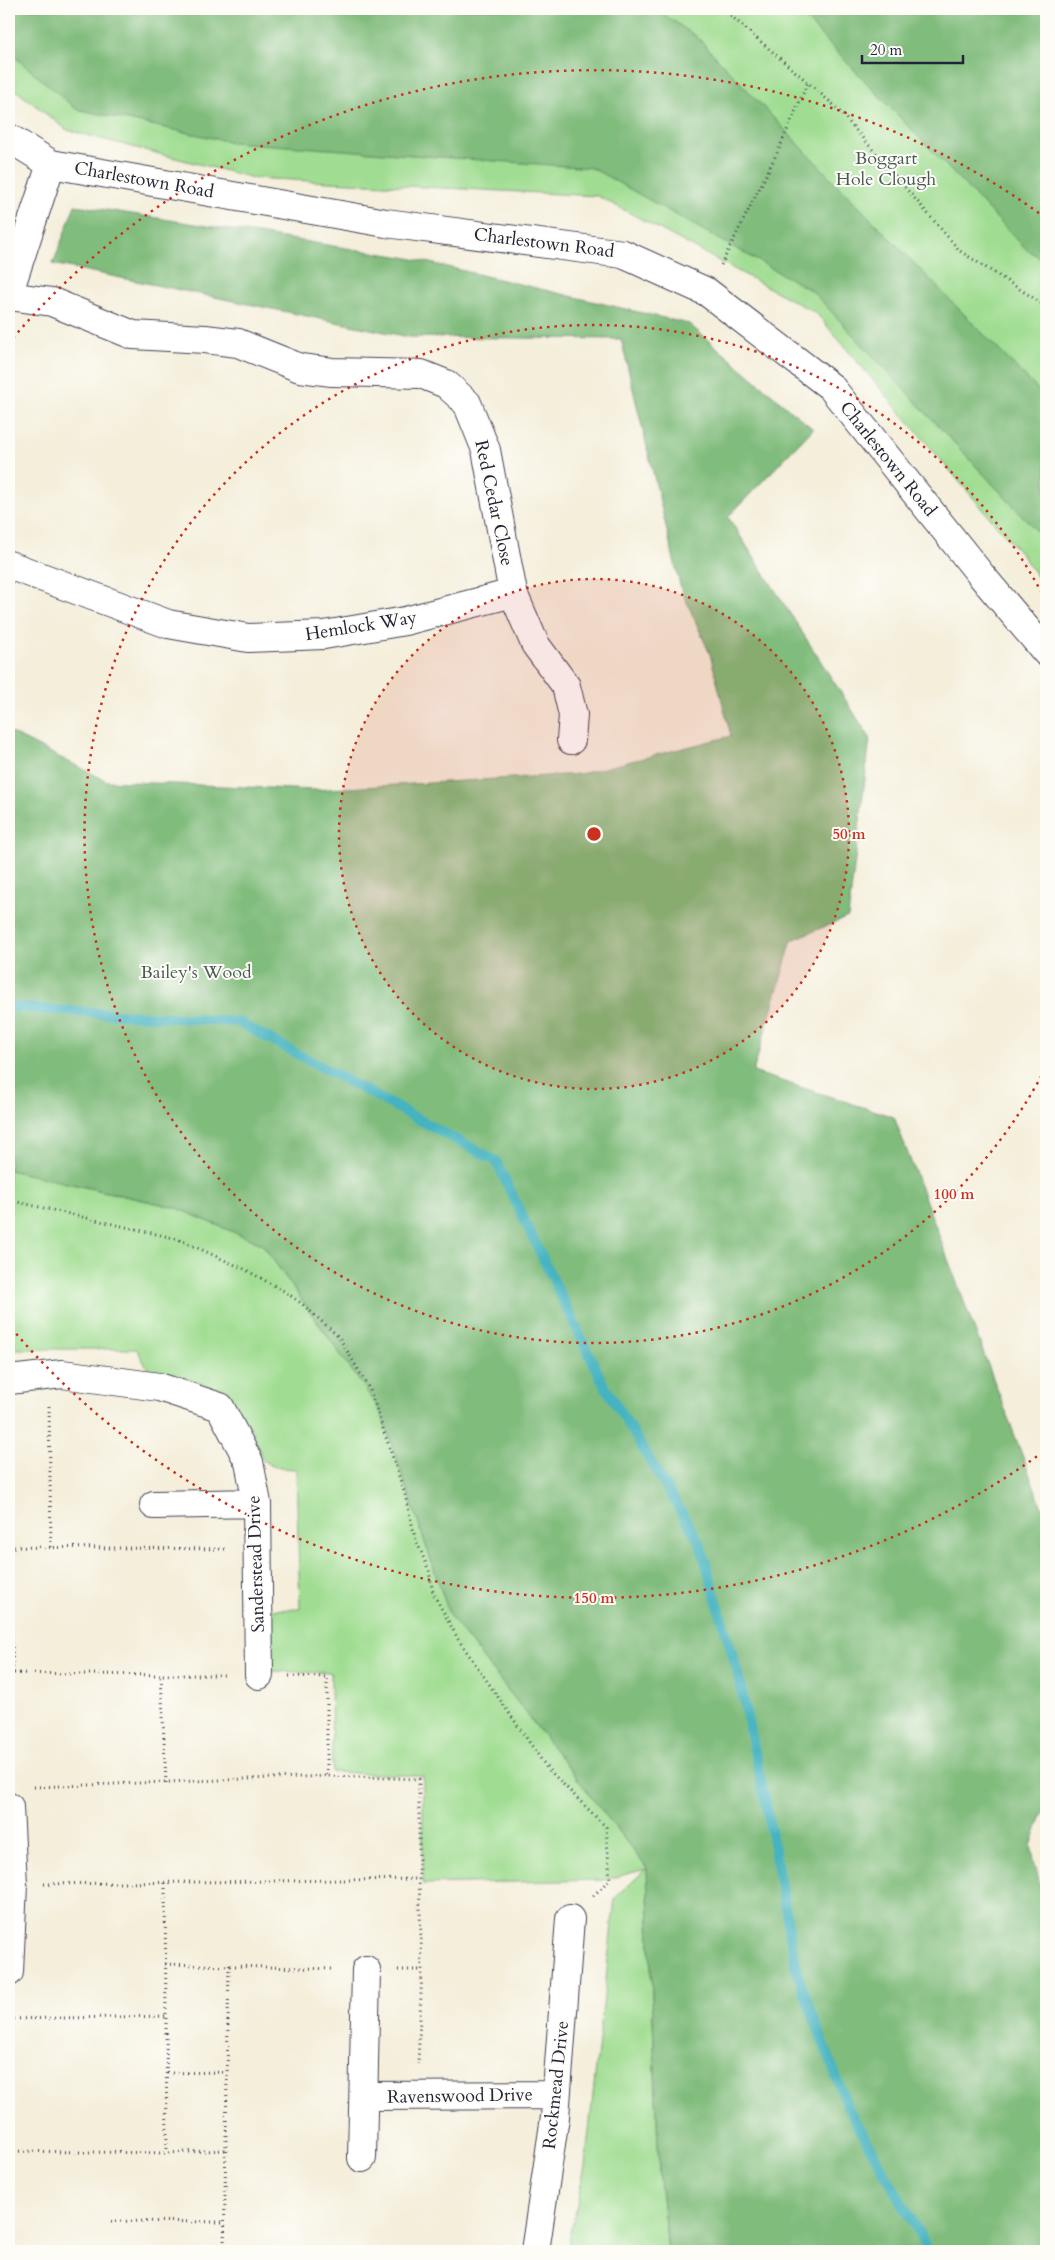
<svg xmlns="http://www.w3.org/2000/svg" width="1055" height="2260" font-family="Cardo,serif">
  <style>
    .green { fill: #a0dd92; stroke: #618066 }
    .forest { fill: #80bc7c; stroke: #516f5c }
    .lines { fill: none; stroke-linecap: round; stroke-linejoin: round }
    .stream { stroke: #45b3c0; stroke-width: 10 }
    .minor-casing { stroke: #424153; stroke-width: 30 }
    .tertiary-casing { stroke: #424153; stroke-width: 30 }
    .path { stroke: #424153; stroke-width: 3; stroke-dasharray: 1 4; stroke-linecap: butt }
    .minor { stroke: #fff; stroke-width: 28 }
    .tertiary { stroke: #fff; stroke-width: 28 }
    .ring { fill: none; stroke: #c8321e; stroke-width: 2.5; stroke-dasharray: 2.5 5 }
    .labels { text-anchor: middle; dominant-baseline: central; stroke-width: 4; stroke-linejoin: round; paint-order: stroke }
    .park-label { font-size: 18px; fill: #485a55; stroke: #fdfcf7 }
    .street-label { font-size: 18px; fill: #22223b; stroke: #fdfcf7 }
    .centre { fill: #c8321e; stroke: #fdfcf7; stroke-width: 2.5 }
    .ring-label { font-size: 15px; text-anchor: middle; font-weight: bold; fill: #c8321e; stroke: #fdfcf7; stroke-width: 4; stroke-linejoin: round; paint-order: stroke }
  </style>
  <rect width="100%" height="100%" fill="#fdfcf7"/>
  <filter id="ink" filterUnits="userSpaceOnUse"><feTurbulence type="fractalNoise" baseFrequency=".02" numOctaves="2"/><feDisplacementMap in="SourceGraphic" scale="10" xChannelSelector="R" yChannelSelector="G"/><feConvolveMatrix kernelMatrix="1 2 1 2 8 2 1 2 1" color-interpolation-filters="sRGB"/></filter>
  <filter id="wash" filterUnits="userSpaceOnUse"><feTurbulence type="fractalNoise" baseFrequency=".0096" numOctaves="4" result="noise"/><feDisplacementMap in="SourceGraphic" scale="20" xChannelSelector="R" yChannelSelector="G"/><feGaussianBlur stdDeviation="1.12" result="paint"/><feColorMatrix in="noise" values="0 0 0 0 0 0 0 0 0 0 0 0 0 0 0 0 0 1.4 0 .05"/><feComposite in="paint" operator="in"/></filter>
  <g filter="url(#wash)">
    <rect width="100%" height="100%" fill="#f4eeda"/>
    <path class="green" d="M9,9H1046V589L1021,554L816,313L598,196L253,178L67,130L9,85Z
      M9,1170L174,1207L262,1244L380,1410L450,1616L647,1868L659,2170L668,2251H567L585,2166L615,1898L646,1869L604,1880L423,1884V1776L332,1772L331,1673L267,1671L266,1610L300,1609L296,1469L279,1468L270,1465L262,1459L252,1430L241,1415L209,1386L186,1378L156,1374L147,1368L137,1349H9Z"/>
    <path class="forest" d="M9,9H656L697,37L824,171L1046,398V541L812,291L592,168L231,142L76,109L9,52Z
      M796,9H1046V261L1027,250Z
      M75,205L409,258L689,324L813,429L728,517L870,738L848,917L792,940L753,1072L894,1117L1046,1518V1804L1031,1846L1046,1912V2251H668L659,2170L647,1868L450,1616L380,1410L262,1244L174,1207L9,1170V732L107,781L313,790L580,774L731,736L710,654L681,589L621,339L409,337L53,264Z"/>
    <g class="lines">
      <path class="stream" d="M9,1007L238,1022L496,1161L603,1383L700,1543L738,1674L766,1804L797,1973L848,2108L929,2251"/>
    </g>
  </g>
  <g filter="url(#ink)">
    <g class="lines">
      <g class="minor-casing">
        <path id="minor" d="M9,292L51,164
          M9,296L52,302L133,335L205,339L238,343L300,368L332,372L421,374L446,384L467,403L486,450L513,593L535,644L566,686L573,715L571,740
          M9,565L168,624L248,638L324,635L405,621L513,593
          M9,1380L62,1374L159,1387L220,1407L249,1462L257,1503L259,1675
          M154,1505L257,1503
          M9,1807L13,1884L9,1972
          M364,2096L556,2095
          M362,2158L366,1970
          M535,2251L555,2117L570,1919"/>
      </g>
      <g class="tertiary-casing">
        <path id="tertiary" d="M9,138L51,164L386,223L623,254L707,292L831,387L981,575L1046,652"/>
      </g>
      <path class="path" d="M723,9L835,106L960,251L1046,306
        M721,265L779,149L808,82
        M9,1200L178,1239L244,1269L284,1291L301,1303L339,1337L370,1390L404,1491L415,1537L429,1571L433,1593L458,1639L547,1768L606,1827L610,1879L592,1897
        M49,1406L51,1548
        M9,1547L227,1549
        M9,1547L13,1673
        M9,1673L161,1675
        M289,1676L327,1677V1776
        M166,1783L161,1675H227
        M34,1787L327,1776L419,1779V1879L422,1970L418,2064
        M165,1883L167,2153
        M44,1884L419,1879
        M165,1964L334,1969
        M398,1970H422
        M9,2019L166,2016
        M167,2073L227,2072
        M9,2151L167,2153L226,2150
        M111,2221L224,2222
        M224,2251L229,1965"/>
      <use href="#minor" class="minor"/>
      <use href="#tertiary" class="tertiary"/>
    </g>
  </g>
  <circle cx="594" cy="834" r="255" fill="#c8321e" fill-opacity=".12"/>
  <g class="ring">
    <circle cx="594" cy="834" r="255"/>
    <path d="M1045 1069A509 509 0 1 1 1045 599"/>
    <path d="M1043 1452A764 764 0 0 1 13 1330M13 338A764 764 0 0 1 1043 216"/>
  </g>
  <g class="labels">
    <g class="park-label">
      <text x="886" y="158">Boggart<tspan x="886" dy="21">Hole Clough</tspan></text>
      <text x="196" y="972">Bailey's Wood</text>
    </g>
    <g class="street-label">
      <text transform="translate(144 180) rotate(10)">Charlestown Road</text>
      <text transform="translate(544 243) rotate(7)">Charlestown Road</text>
      <text transform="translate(888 459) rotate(51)">Charlestown Road</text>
      <text transform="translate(494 503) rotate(78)">Red Cedar Close</text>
      <text transform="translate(361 626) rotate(-9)">Hemlock Way</text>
      <text transform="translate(256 1564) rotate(-92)">Sanderstead Drive</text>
      <text transform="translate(556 2085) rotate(-84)">Rockmead Drive</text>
      <text transform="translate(460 2096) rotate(-1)">Ravenswood Drive</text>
    </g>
  </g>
  <circle cx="594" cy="834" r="8" class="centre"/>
  <g class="ring-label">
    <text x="849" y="839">50 m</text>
    <text x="954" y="1199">100 m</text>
    <text x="594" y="1603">150 m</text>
  </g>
  <rect width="1055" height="2260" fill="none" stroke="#fdfcf7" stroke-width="30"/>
  <path d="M862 55v8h101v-8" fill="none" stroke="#22223b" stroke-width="2.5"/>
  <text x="870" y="55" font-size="15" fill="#22223b" stroke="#fdfcf7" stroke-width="4" paint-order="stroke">20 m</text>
</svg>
